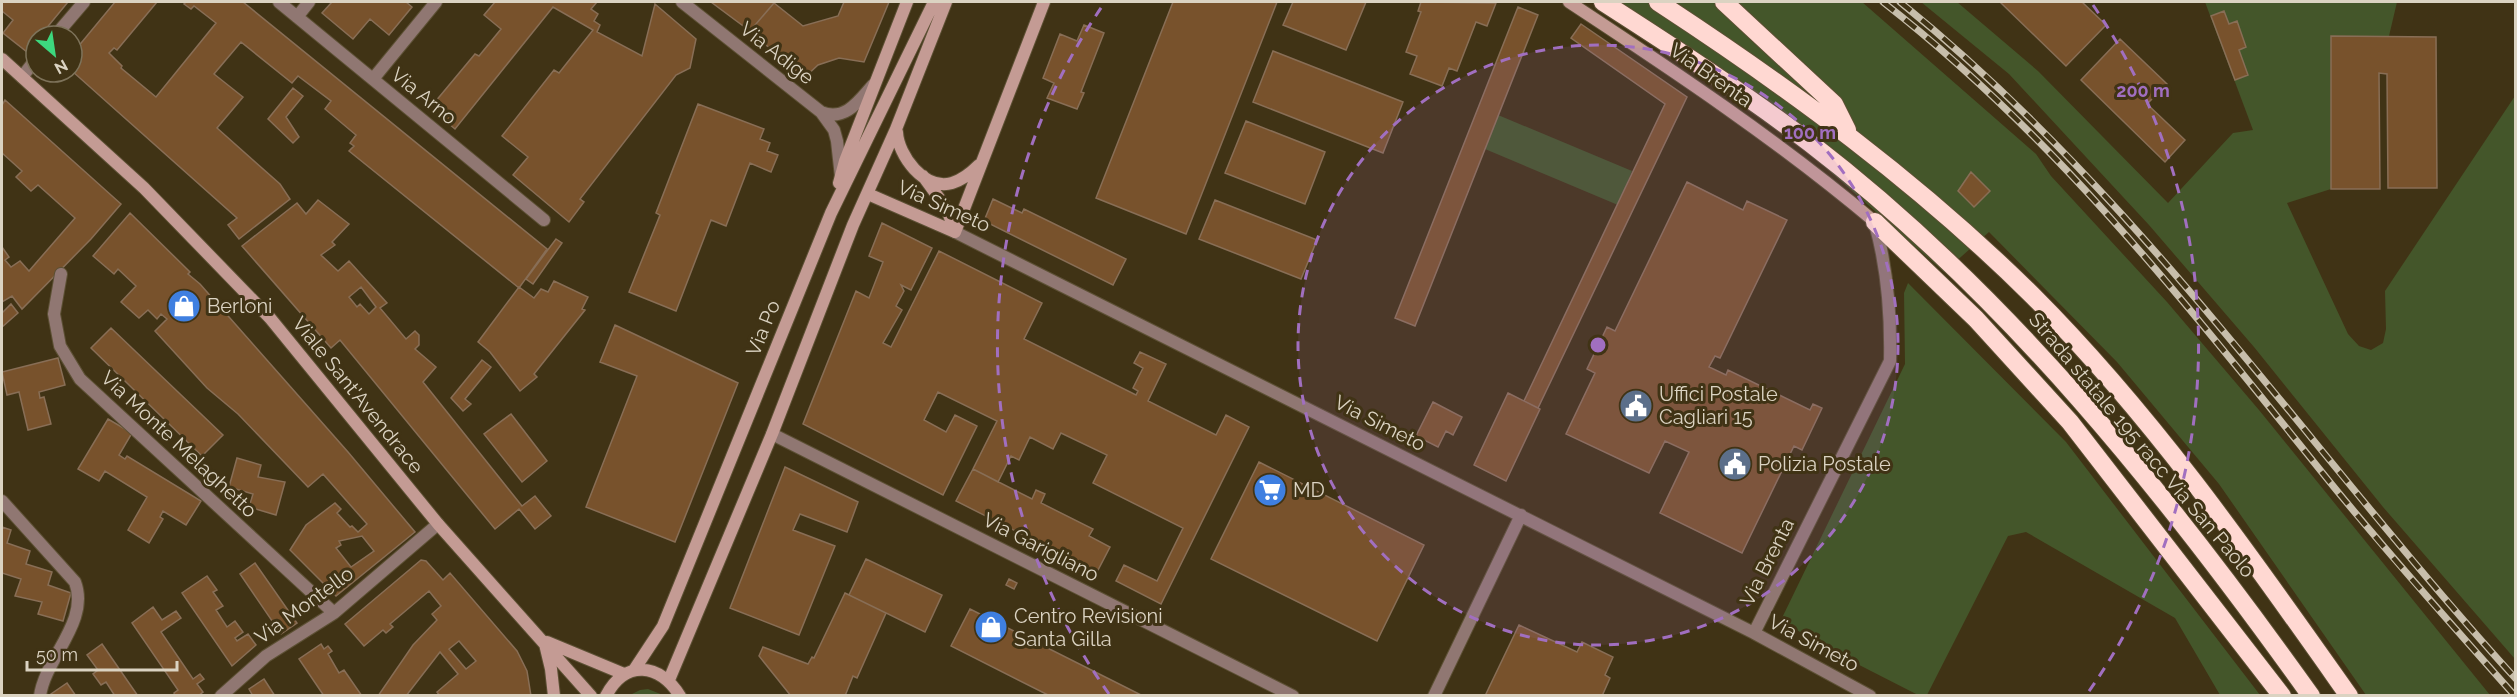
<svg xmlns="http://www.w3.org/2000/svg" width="2517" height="697" font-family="Raleway,sans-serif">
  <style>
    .green { fill: #44562a }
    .building { fill: #78522c; stroke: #886e56; stroke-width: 1.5; fill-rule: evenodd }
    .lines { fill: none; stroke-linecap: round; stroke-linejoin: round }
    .street-casing { stroke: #5c5034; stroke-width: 14 }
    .secondary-casing { stroke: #5c5034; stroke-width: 14 }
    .highway-casing { stroke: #5c5034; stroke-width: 20 }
    .street { stroke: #907772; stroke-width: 12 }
    .secondary { stroke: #c49b94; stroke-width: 12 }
    .highway { stroke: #ffd8d2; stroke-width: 18 }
    .rail-casing { stroke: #c7beab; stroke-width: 7 }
    .rail { stroke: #403315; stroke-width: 4.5; stroke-dasharray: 14; stroke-linecap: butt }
    .ring { fill: none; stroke: #a16fc0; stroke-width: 3; stroke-dasharray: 10 8 }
    .labels { text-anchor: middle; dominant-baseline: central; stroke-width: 6; stroke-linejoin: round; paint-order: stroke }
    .street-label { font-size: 20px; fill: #dbd3c2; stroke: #403315 }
    .poi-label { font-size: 20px; fill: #dbd3c2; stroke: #403315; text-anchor: start }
    .centre { fill: #a16fc0; stroke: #403315; stroke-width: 3 }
    .ring-label { font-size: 18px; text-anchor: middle; font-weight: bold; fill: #a16fc0; stroke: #403315; stroke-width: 6; stroke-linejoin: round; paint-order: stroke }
  </style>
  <rect width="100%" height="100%" fill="#403315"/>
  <path class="green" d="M1591,2H1862L2036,154L2051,176L2167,302L2259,410L2490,695H2366L2219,484L2117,362L1989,232L1944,272L1791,137Z
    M1921,2H1957L2038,71L2168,203L2233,133L2253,130L2205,2H2397L2389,36H2331V189L2287,203L2348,334L2359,346L2371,350L2383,343L2386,329L2385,291L2515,96V659L2383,507L2254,347L2149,225L2009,74Z
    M1498,115L1632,171L1618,205L1485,149Z
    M1908,283L2066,442L2260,695H2220L2175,618L2026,532L2008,536L1927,695H1918L1824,647L1781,620L1905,364L1904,293Z
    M648,689L663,695H630L640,690Z"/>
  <path class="building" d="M2,2H68L40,36H36V41L27,52L3,33L13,20L2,11Z
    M115,2H157L117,50L114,48L109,53L122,66L121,68L156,97L216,23L194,6L191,9L184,4L186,2H243L547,249L519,288L349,151L354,146L350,143L356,135L325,109L331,101L298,76L292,83L241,42L214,74L243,97L217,128L280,184L290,199L239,239L228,225L237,218L72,71V54Z
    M332,2H406L412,7L389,35L370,19L353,39L322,13Z
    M495,2H597L591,9L598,14L594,21L600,25L597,32L642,56L655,4L696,39L690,68L676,75L580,199L584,202L569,222L513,175L528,157L502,136L554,70L559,73L593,30L553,7L455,129L430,108L475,54L479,56L501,29L484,15Z
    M711,2H772L774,3L750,31Z
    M844,2H889L864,62L839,58L818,65L804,78L750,31L774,3L803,26L838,16Z
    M1173,2H1277L1186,234L1096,198Z
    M1293,2H1366L1346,50L1283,25Z
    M1421,2L1496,3L1487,26L1476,22L1457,71L1449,68L1442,86L1410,74L1417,56L1406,52L1421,12L1418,11Z
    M2000,2H2082L2106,25L2066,66Z
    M1518,7L1538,15L1415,326L1395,318Z
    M2224,11L2229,24L2237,21L2246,47L2239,50L2248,75L2235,80L2211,16Z
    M1581,24L1687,97L1538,408L1524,401L1665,104L1571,38Z
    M1084,25L1104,33L1081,92L1084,93L1077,109L1047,98L1054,83L1043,78L1060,34L1077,41Z
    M2331,36L2436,37L2437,188H2388L2387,74L2379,73L2380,189H2331Z
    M2120,39L2167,84L2147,104L2185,140L2165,162L2081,80Z
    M1273,51L1403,102L1383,153L1253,102Z
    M293,88L303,96L286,117L299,137L293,143L268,119Z
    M5,100L121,204L91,239L22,309L12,296L2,302V247L9,257L5,260L11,267L20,261L29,271L75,218L38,185L31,191L16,177L22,171L2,153V105Z
    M698,104L764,129L760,139L770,143L767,151L778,155L771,172L750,163L726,226L711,220L676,311L629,292L660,215L656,213Z
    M1246,121L1325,152L1305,204L1225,173Z
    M1971,172L1990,191L1974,207L1958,191Z
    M1687,182L1743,210L1747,201L1787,220L1720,358L1715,356L1709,367L1726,375L1728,370L1810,410L1813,404L1822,408L1802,450L1794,446L1742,553L1660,513L1689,452L1665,441L1649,473L1566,434L1595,373L1587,369L1607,327L1615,331Z
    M993,199L1022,213L1024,209L1126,259L1113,285L984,221Z
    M318,200L349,224L332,242L335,245L321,255L338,271L349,261L387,303L380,308L406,339L415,331L419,335V345L415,349L436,367L423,382L522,506L535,496L551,516L535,529L519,509L495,529L340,340L331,348L242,246L297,203L306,214ZM361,287L376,307L369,314L360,304L357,307L349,297Z
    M1215,200L1317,240L1301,279L1199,239Z
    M130,213L190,272L188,274L200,284L348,452L415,532L336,596L290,550L306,525L335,503L341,509L337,513L350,527L352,526L358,532L367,524L323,474L308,487L238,414L207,388L155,331L167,319L161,314L157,319L148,310L139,318L121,302L136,286L118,269L114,274L93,256ZM362,536L374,551L351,567L336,548L341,545L339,541Z
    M882,223L932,248L911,290L901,285L904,291L896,306L902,310L883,343L891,347L939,251L1042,303L1024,339L1136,395L1138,391L1133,388L1143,368L1134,363L1140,352L1166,364L1148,401L1216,435L1226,415L1249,427L1161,604L1116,581L1124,565L1157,581L1183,528L1093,483L1107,455L1061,433L1053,449L1030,437L1019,460L1011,456L998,482L973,469L997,421L938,392L924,420L946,432L955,415L977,426L943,495L803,424L856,291L869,298L883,262L869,256Z
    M556,239L562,243L533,284L526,279Z
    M554,281L588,297L582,309L585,310L534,374L537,377L520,391L490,352L478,342L519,287L534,298L541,289L548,292Z
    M11,304L18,313L2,327V313Z
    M615,325L738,383L675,542L586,507L637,376L600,362Z
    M111,328L223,435L202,456L91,348Z
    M58,358L65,385L39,392L40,398L44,397L51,424L28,430L19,392L7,395L2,372Z
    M482,360L491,367L465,399L471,404L463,411L451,398Z
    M1508,393L1540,409L1506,481L1474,465Z
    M1433,402L1462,417L1453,435L1446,431L1438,447L1416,436Z
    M511,414L547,461L522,482L484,434Z
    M108,419L132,433L119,455L125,459L127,456L201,501L186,525L163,511L160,517L163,519L149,543L128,530L147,497L105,471L99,481L78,469Z
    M237,458L261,465L258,477L285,482L276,515L249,507L253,494L229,487Z
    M1259,462L1424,545L1377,641L1211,559Z
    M785,467L858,502L847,532L800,514L793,530L835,546L799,635L730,608Z
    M973,469L1032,499L1036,490L1045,494L1041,503L1093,529L1089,536L1110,547L1097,572L956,501Z
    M2,527L11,530L7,543L30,551L26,564L52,572L48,585L71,593L63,621L38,614L42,602L15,596L21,579L2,573Z
    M866,559L942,595L925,632L849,595Z
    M421,560L426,561L443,580L450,573L517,651L527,671L531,696H440L437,692L458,674L440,652L406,696H378L413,645L437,620L432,614L441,606L429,591L390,624L393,627L386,633L383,630L364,646L345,624ZM459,641L476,661L466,669L449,649Z
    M255,563L297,623L281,634L240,574Z
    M207,576L217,590L213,592L223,606L216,610L227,627L235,621L243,632L235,638L237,641L248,634L256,645L232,666L182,593Z
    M1009,579L1017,583L1014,589L1006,585Z
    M845,593L886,613L857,678L853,676L845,696H791L759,656L763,647L808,664L812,657L814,658Z
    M153,607L162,620L176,611L181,618L161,632L193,679L200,674L204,679L197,684L203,692L198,696H175L174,693L178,690L132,623Z
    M970,609L1143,696H1050L951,646Z
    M1519,625L1577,652L1582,642L1613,657L1605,675L1610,678L1602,696H1485Z
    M102,644L138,696H115L106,682L101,685L93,674L98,670L87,655Z
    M321,644L324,649L328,646L332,651L328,654L339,673L344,670L362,696H324L299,659Z
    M264,679L275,696H253L249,689Z
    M67,683L76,696H52L51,694Z"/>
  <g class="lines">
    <g class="street-casing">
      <path id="street" d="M279,2L544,220
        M682,2L821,112C845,122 859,101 873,85
        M297,17L309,2
        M55,36L84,2
        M22,77L36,59
        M373,79L436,2
        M821,112L834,130L837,141L841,177
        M955,232L1754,633L1870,696
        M61,274L54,314L60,346L80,379L334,613
        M772,434L1293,696
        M2,501L75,582C90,622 45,658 40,696
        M1754,633L1890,361C1891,314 1888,270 1875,224
        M221,696L266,656L334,613L438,524
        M1434,696L1521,515"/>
    </g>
    <g class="secondary-casing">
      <path id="secondary" d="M1569,2C1674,71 1779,141 1875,222
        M2,59L144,188L270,318L438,524L591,696
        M897,132C898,155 924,191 952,183C962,180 972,172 979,165
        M923,176L947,209L955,232
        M839,183L845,161L907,2
        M868,194L955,232
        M955,232L1044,2
        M547,642L624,674
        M545,644L551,669L554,696
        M634,670L663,626L831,213L934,2
        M669,680L772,434L853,225L896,129L946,2
        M606,696C625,659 660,663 680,696"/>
    </g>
    <g class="highway-casing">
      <path id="highway" d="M1603,2C1673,47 1744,93 1810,143C2008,295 2167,494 2311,696
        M1658,2C1791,89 1919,183 2032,295C2153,416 2251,557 2349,696
        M1724,2L1834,104L1847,130
        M1875,222L1976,319L2070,422L2282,696"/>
    </g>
    <use href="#street" class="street"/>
    <use href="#secondary" class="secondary"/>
    <use href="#highway" class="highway"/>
    <g class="rail-casing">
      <path id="rail" d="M1883,2C2057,137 2192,311 2329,481C2389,555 2452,625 2515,696
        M1900,2C2143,198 2308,451 2516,679"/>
    </g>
    <use href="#rail" class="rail"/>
  </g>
  <circle cx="1598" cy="345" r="300" fill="#a16fc0" fill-opacity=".12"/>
  <g class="ring">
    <circle cx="1598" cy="345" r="300"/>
    <path d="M1109 694A601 601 0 0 1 1103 5M2093 5A601 601 0 0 1 2087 694"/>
  </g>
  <defs>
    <g id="shop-disc" transform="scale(1.725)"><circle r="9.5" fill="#3f7fe0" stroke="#403315"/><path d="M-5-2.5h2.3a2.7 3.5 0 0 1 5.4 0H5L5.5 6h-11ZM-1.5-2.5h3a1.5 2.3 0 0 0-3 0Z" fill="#fff"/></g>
    <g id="civic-disc" transform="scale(1.725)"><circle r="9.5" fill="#5c6f8a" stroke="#403315"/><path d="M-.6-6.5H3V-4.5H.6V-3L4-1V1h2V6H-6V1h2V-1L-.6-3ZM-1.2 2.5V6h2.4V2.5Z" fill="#fff"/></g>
    <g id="supermarket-disc" transform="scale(1.725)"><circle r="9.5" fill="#3f7fe0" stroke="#403315"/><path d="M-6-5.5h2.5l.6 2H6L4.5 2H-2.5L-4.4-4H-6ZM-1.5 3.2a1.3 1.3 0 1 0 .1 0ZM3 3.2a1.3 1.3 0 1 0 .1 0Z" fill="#fff"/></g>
  </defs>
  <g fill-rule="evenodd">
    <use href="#shop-disc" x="184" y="306"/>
    <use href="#civic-disc" x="1636" y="406"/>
    <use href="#civic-disc" x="1735" y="464"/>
    <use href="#supermarket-disc" x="1270" y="490"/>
    <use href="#shop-disc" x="991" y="627"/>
  </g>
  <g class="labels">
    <g class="street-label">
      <text transform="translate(777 53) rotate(38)">Via Adige</text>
      <text transform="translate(1711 75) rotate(35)">Via Brenta</text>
      <text transform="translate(424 96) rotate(39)">Via Arno</text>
      <text transform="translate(944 206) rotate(24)">Via Simeto</text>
      <text transform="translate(763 328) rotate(-68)">Via Po</text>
      <text transform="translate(358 395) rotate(51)">Viale Sant'Avendrace</text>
      <text transform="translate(1380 423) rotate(27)">Via Simeto</text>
      <text transform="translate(179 444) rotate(43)">Via Monte Melaghetto</text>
      <text transform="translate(2142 445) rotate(50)">Strada statale 195 racc Via San Paolo</text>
      <text transform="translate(1041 547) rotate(27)">Via Garigliano</text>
      <text transform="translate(1767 562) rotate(-63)">Via Brenta</text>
      <text transform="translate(304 605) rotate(-36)">Via Montello</text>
      <text transform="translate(1814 643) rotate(28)">Via Simeto</text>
    </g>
    <g class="poi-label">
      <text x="207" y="306">Berloni</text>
      <text x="1659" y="394">Uffici Postale<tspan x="1659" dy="23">Cagliari 15</tspan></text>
      <text x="1758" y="464">Polizia Postale</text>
      <text x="1293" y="490">MD</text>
      <text x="1014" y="616">Centro Revisioni<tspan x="1014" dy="23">Santa Gilla</tspan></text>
    </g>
  </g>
  <circle cx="1598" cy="345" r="9" class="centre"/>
  <g class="ring-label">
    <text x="2143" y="97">200 m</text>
    <text x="1810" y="139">100 m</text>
  </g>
  <rect width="2517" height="697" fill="none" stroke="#dbd3c2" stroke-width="6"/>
  <g transform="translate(54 54) rotate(151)"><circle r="28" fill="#403315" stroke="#7e735a" stroke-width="1.5"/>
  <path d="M0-4.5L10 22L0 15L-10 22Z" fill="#3dd77e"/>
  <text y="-9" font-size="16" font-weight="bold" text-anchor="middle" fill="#dbd3c2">N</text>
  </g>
  <path d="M27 661v9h150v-9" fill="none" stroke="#dbd3c2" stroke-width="3"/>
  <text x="36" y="661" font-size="18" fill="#dbd3c2" stroke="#403315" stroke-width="4.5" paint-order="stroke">50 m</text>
</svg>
